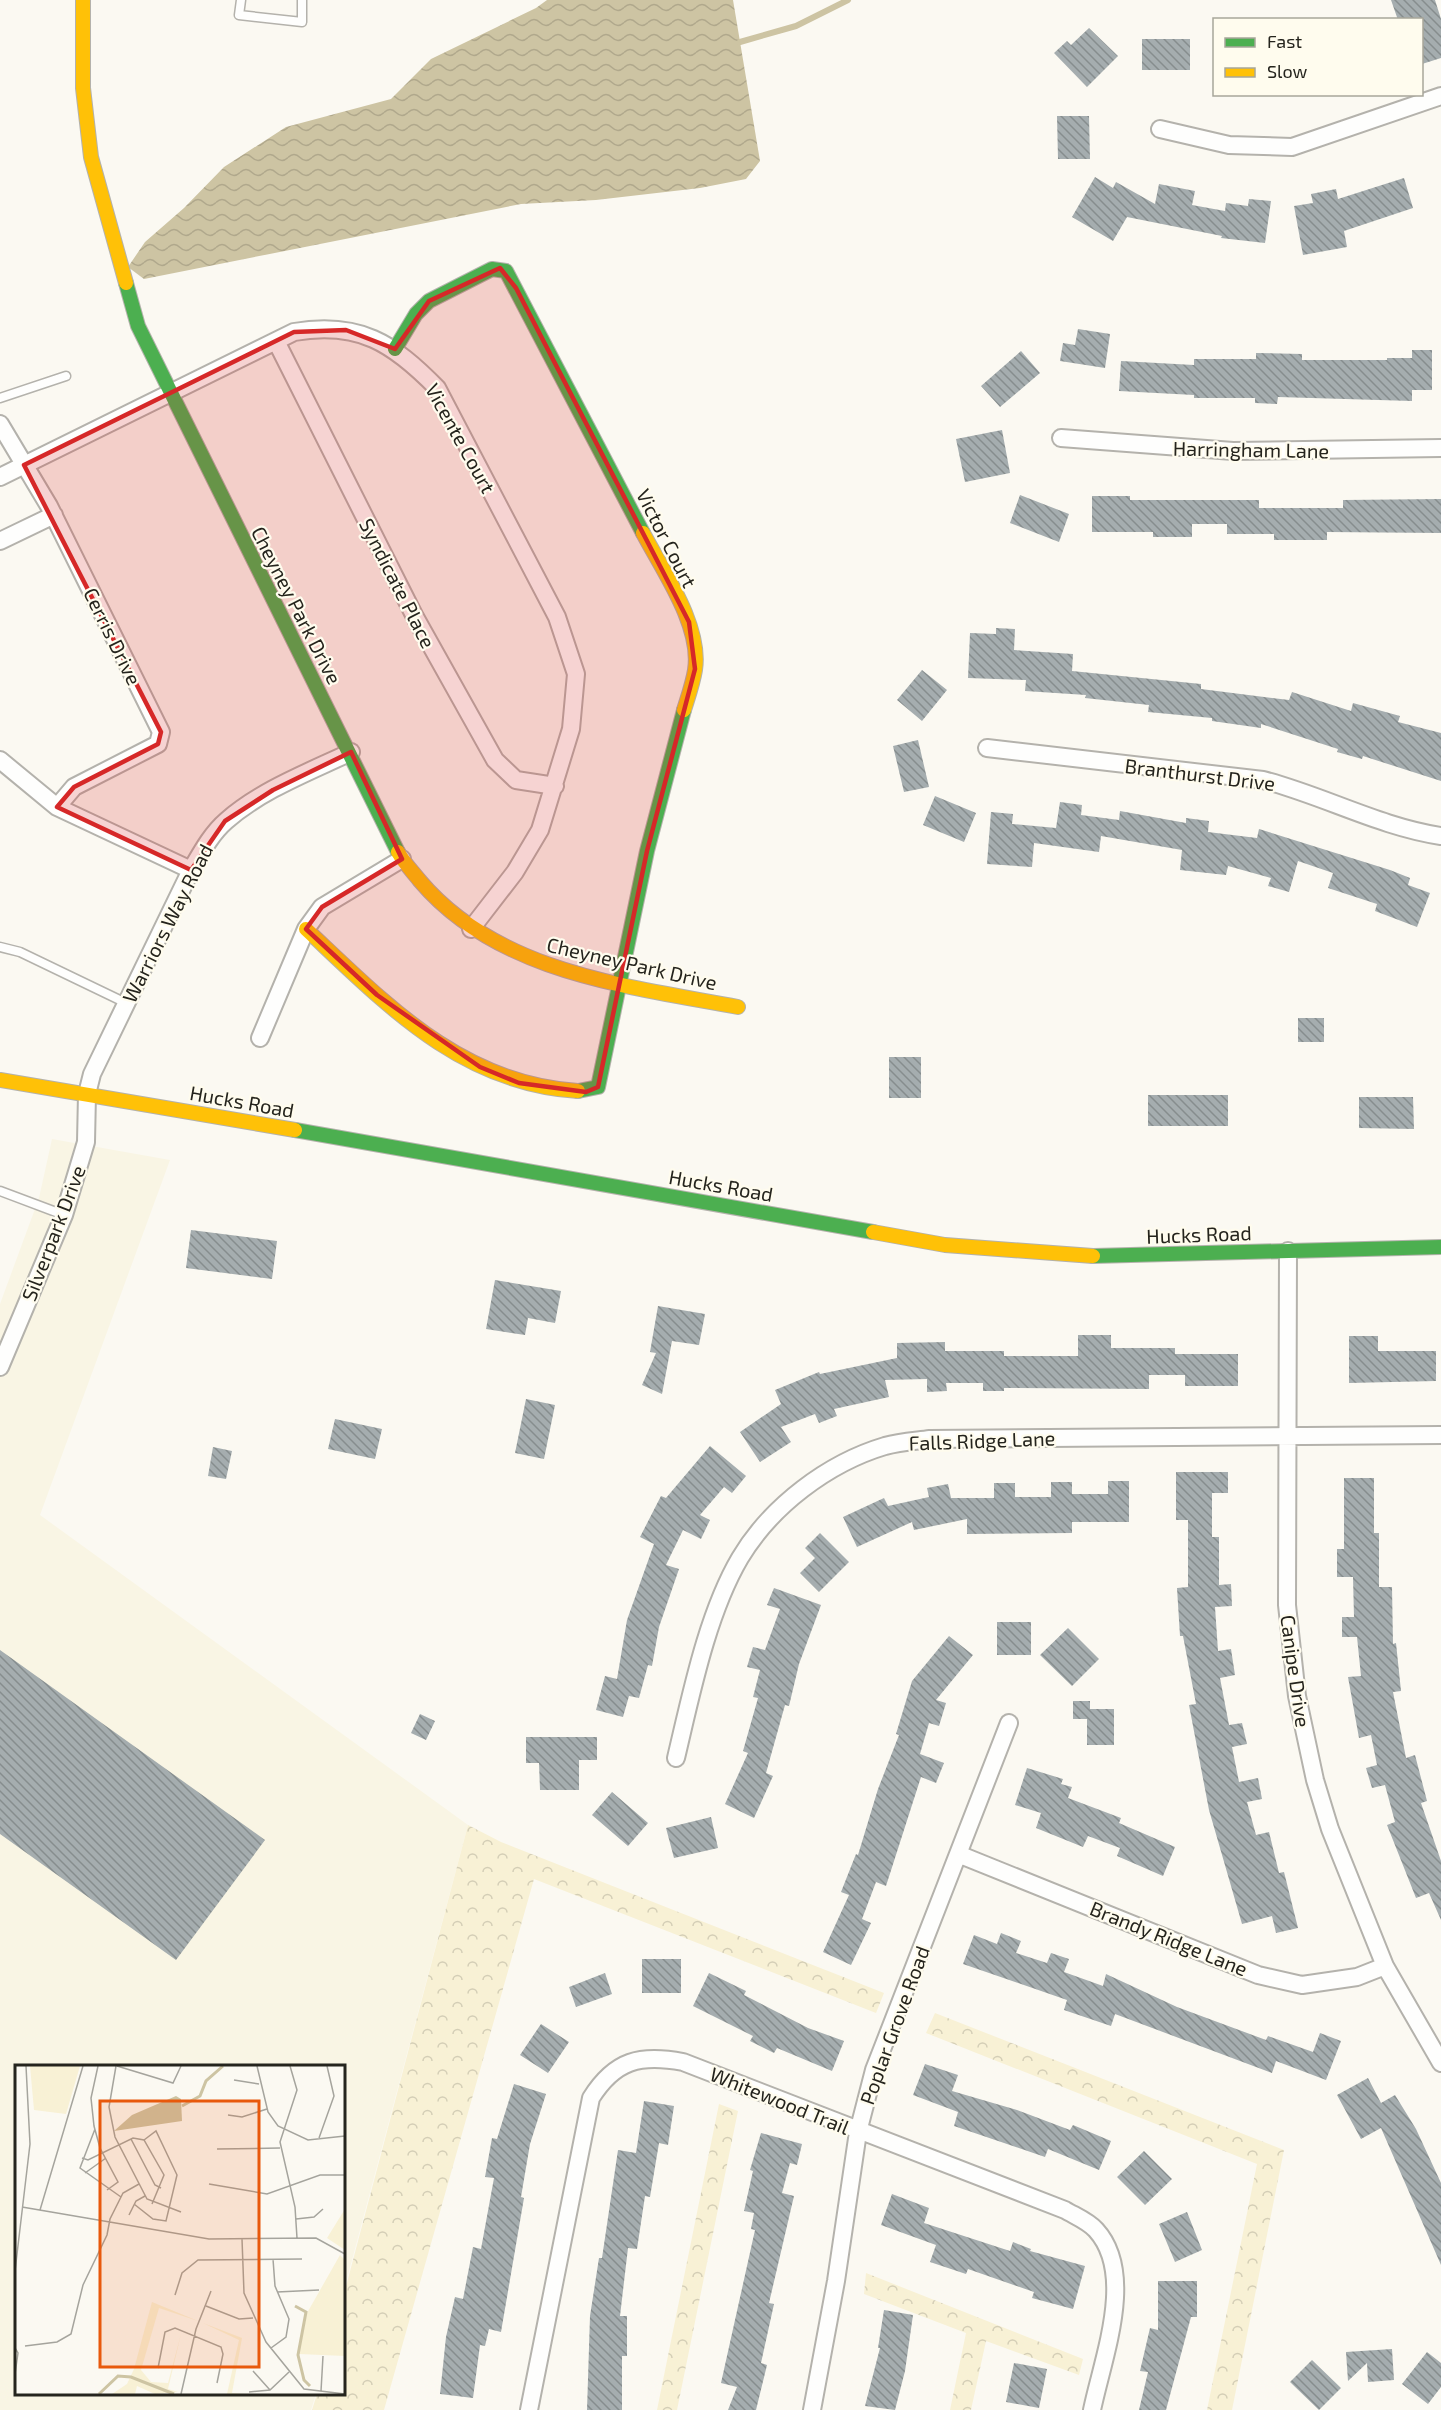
<svg xmlns="http://www.w3.org/2000/svg" width="1441" height="2410" font-family="'Exo 2',sans-serif">
  <style>
    .built { fill: #f9f5e4 }
    .forest { fill: url(#forest-crowns) }
    .water { fill: url(#water-waves) }
    .lines { fill: none; stroke-linecap: round; stroke-linejoin: round }
    .stream { stroke: #cdc4a3; stroke-width: 6 }
    .building { fill: url(#building-back-hatch) }
    .lane-casing { stroke: #b4b2ac; stroke-width: 11 }
    .street-casing { stroke: #b4b2ac; stroke-width: 20 }
    .fast-casing { stroke: #b4b2ac; stroke-width: 16 }
    .slow-casing { stroke: #b4b2ac; stroke-width: 16 }
    .lane { stroke: #fefefd; stroke-width: 8 }
    .street { stroke: #fefefd; stroke-width: 16 }
    .fast { stroke: #4caf50; stroke-width: 14 }
    .slow { stroke: #ffc107; stroke-width: 14 }
    .marked { fill: #d62828; fill-opacity: 0.2; stroke: #d62828; stroke-width: 4.5; stroke-linejoin: round }
    .labels { text-anchor: middle; dominant-baseline: central; stroke-width: 4.5; stroke-linejoin: round; paint-order: stroke }
    .street-label { font-size: 20px; fill: #25241d; stroke: #fffcee }
    .inset-river { fill: none; stroke: #cdc4a3; stroke-width: 3 }
    .inset-road { fill: none; stroke: #a5a49d; stroke-width: 1.5 }
    .view { fill: #e8590c; fill-opacity: 0.15; stroke: #e8590c; stroke-width: 3 }
    .inset-edge { fill: none; stroke: #25241d; stroke-width: 3 }
  </style>
  <defs>
    <pattern id="forest-crowns" width="20" height="18" patternUnits="userSpaceOnUse" patternTransform="scale(1.5)"><rect width="20" height="18" fill="#f8f1d5"/><path d="M2 6a3 3 0 1 1 6 0M12 15a3 3 0 1 1 6 0" fill="none" stroke="#d4ceb6"/></pattern>
    <pattern id="water-waves" width="16" height="10" patternUnits="userSpaceOnUse" patternTransform="scale(1.5)"><rect width="16" height="10" fill="#cdc4a3"/><path d="M0 5q4-4 8 0t8 0" fill="none" stroke="#b0a88c"/></pattern>
    <pattern id="building-back-hatch" width="6" height="6" patternUnits="userSpaceOnUse" patternTransform="scale(1.5)"><rect width="6" height="6" fill="#a5adaf"/><path d="M-1 5l2 2M0 0l6 6M5-1l2 2" fill="none" stroke="#868d8e"/></pattern>
  </defs>
  <rect width="100%" height="100%" fill="#fbf9f2"/>
  <path class="built" d="M52,1139L170,1160L40,1515L468,1825L344,2290V2066H16V2394H316L311,2410H0V1304L39,1198Z"/>
  <path class="forest" d="M468,1825L501,1842L884,1993L876,2013L534,1879L384,2410H312L317,2394H344V2294Z
    M935,2013L1284,2150L1232,2410H1207L1257,2164L926,2033Z
    M719,2104L738,2111L677,2410H657Z
    M866,2273L1083,2359L1079,2375L986,2341L971,2410H950L966,2333L864,2294Z"/>
  <path class="water" d="M547,0H733L760,161L746,179L700,188L596,200L521,204L144,279L128,267L145,242L184,208L224,167L286,127L391,99L431,59L536,8Z"/>
  <g class="lines">
    <path class="stream" d="M740,42L796,26L848,0"/>
  </g>
  <path class="building" d="M1391,0H1435L1441,19V58L1422,64V20H1398Z
    M1089,28L1118,56L1087,87L1054,53L1067,41L1071,45Z
    M1142,39H1190V70H1142Z
    M1057,116H1089L1090,159H1058Z
    M1095,177L1113,188L1116,182L1155,204L1159,184L1195,191L1192,205L1225,211L1226,203L1248,206L1249,199L1271,201L1265,243L1221,238L1222,236L1127,217L1113,241L1072,217Z
    M1404,178L1413,208L1344,231L1347,247L1303,255L1294,206L1313,203L1311,194L1336,189L1338,199Z
    M1078,329L1110,334L1105,368L1060,361L1063,343L1075,345Z
    M1412,350H1432V390H1412V401L1278,397L1277,404L1255,403V398H1194V395L1119,391L1121,361L1194,365V359H1256V353L1302,354V360H1387V358H1412Z
    M1021,351L1040,373L1000,407L981,386Z
    M1002,430L1010,473L965,482L956,439Z
    M1020,495L1069,514L1059,542L1010,523Z
    M1092,496H1130V500H1259V508H1343V500L1441,499V533L1327,532V540H1274V534H1227V524H1192V537H1153V532H1092Z
    M996,628L1015,629L1014,650L1073,654L1072,671L1201,684V689L1289,700L1292,692L1351,711L1353,703L1400,716L1398,722L1441,733V781L1363,756L1362,759L1337,752L1338,749L1261,724V728L1212,721V718L1148,712L1149,705L1085,698L1086,695L1025,691L1026,680L968,678L970,633L996,634Z
    M922,670L947,690L922,721L897,700Z
    M918,740L929,787L904,792L893,746Z
    M935,796L976,813L964,842L923,825Z
    M1060,802L1082,805L1081,815L1119,820L1120,811L1186,823V818L1209,821L1208,832L1257,838L1259,829L1390,870L1410,878L1408,885L1430,893L1417,927L1375,911L1377,904L1328,888L1333,873L1298,861L1289,892L1268,886L1271,878L1228,866L1226,875L1180,870L1182,850L1101,836L1099,852L1034,843L1032,867L987,864L991,812L1013,814L1012,824L1056,828Z
    M1298,1018H1324V1042H1298Z
    M889,1057H921V1098H889Z
    M1148,1095H1228V1126H1148Z
    M1359,1097H1413L1414,1129L1359,1128Z
    M191,1230L277,1241L272,1279L186,1268Z
    M495,1280L561,1291L555,1323L528,1318L525,1335L486,1329Z
    M658,1306L705,1314L699,1345L672,1341L662,1394L642,1385L656,1353L650,1352Z
    M1078,1335H1111V1348H1175V1354H1238V1386H1185V1375H1149V1389L1004,1388V1391H983V1383H946L947,1391L927,1392V1379L885,1380L889,1397L834,1409L837,1416L819,1423L815,1414L781,1427L791,1442L760,1462L740,1432L781,1404L775,1390L819,1372L820,1374L897,1358V1343L945,1342V1351H1004V1356H1078Z
    M1349,1336H1378V1351H1436V1381L1349,1383Z
    M526,1399L555,1405L544,1459L515,1453Z
    M335,1419L382,1429L375,1459L328,1449Z
    M710,1446L746,1476L732,1493L724,1487L700,1515L710,1520L701,1539L683,1530L666,1565L679,1569L659,1627L652,1666L648,1665L639,1698L629,1696L623,1717L596,1710L605,1676L617,1679L627,1620L654,1544L640,1537L661,1496L666,1498Z
    M213,1447L232,1451L226,1479L208,1476Z
    M1176,1472H1228V1493H1212V1537H1219V1585L1231,1584L1232,1606L1215,1607L1218,1651L1231,1649L1235,1675L1220,1678L1229,1725L1242,1723L1247,1744L1232,1747L1239,1782L1258,1778L1262,1799L1247,1802L1256,1835L1269,1832L1279,1873L1284,1872L1298,1928L1276,1933L1272,1916L1242,1924L1209,1810L1189,1705L1196,1704L1183,1636H1180L1177,1588L1188,1587V1520H1176Z
    M1344,1478H1374V1533H1379V1587H1392L1393,1644L1396,1643L1401,1691L1393,1692L1406,1758L1415,1755L1427,1801L1421,1803L1441,1861V1920L1429,1893L1416,1898L1387,1825L1395,1822L1385,1785L1372,1788L1366,1768L1377,1765L1371,1735L1359,1738L1348,1677L1361,1676L1357,1637H1342V1617H1354L1353,1577H1337V1549H1344Z
    M1108,1481H1129V1522H1072V1533L967,1534V1519L914,1530L912,1522L857,1547L843,1517L884,1498L888,1506L929,1497L927,1488L948,1484L951,1498H994V1483H1015V1497H1051V1482H1072V1494H1108Z
    M820,1533L849,1562L819,1592L800,1573L815,1558L805,1548Z
    M774,1588L821,1605L799,1664L789,1706L785,1705L766,1773L773,1776L754,1818L725,1804L748,1753L743,1751L758,1698L753,1697L760,1670L747,1667L753,1647L765,1650L780,1609L767,1605Z
    M997,1622H1031V1655H997Z
    M1068,1628L1099,1659L1072,1686L1040,1655Z
    M949,1636L973,1655L936,1700L946,1703L939,1726L929,1723L920,1754L944,1763L936,1783L921,1777L886,1886L876,1882L862,1919L871,1923L851,1965L823,1952L849,1895L841,1892L856,1854L858,1855L878,1789L899,1735L896,1734L912,1681Z
    M0,1650L265,1840L176,1960L0,1834Z
    M1073,1701H1090V1709H1114V1745H1087V1719H1073Z
    M420,1714L435,1721L426,1740L411,1733Z
    M526,1737H597V1760H579V1790H540L539,1763H526Z
    M1027,1768L1063,1779L1061,1784L1072,1787L1068,1798L1121,1818L1119,1823L1175,1847L1163,1876L1117,1856L1120,1848L1088,1836L1083,1847L1036,1828L1041,1813L1015,1805Z
    M612,1792L648,1823L628,1846L592,1815Z
    M711,1817L718,1848L674,1858L666,1828Z
    M1001,1933L1021,1941L1016,1953L1047,1963L1051,1953L1069,1959L1064,1972L1103,1986L1106,1974L1177,2007L1266,2040L1268,2036L1313,2052L1320,2033L1341,2041L1326,2080L1276,2061L1272,2073L1115,2014L1111,2026L1064,2010L1067,2000L963,1964L974,1935L997,1944Z
    M642,1959H681V1993H642Z
    M605,1973L612,1994L576,2007L569,1987Z
    M709,1973L746,1991L744,1995L808,2028L844,2041L832,2071L777,2048L774,2053L750,2041L753,2036L693,2006Z
    M541,2024L569,2042L548,2073L520,2055Z
    M925,2064L958,2075L952,2091L1017,2110L1070,2130L1073,2125L1111,2141L1099,2170L1048,2149L1045,2157L954,2126L958,2112L913,2095Z
    M1368,2078L1381,2103L1395,2095L1416,2129L1441,2183V2265L1381,2128L1361,2139L1337,2095Z
    M514,2084L546,2094L530,2144L521,2197L524,2198L501,2332L489,2329L485,2346L480,2345L473,2398L440,2394L446,2337L455,2297L463,2299L473,2247L481,2249L494,2178L485,2177L492,2138L497,2139Z
    M644,2101L674,2106L668,2145L659,2143L650,2197L645,2196L637,2249L628,2248L620,2316H627V2356H622V2410H587L590,2316L599,2258H602L618,2150L636,2153Z
    M761,2133L802,2144L797,2165L790,2163L782,2193L794,2196L769,2303L774,2304L761,2363L767,2365L756,2410H728L737,2387L721,2383L755,2230L751,2229L754,2213L744,2211L753,2171L750,2170Z
    M1144,2151L1172,2179L1145,2205L1117,2177Z
    M892,2194L929,2208L924,2223L1010,2251L1013,2242L1031,2249L1030,2251L1085,2266L1073,2309L1032,2298L1034,2292L968,2269L966,2274L930,2262L936,2245L881,2225Z
    M1187,2212L1202,2250L1175,2262L1159,2224Z
    M1158,2281H1197V2317H1191L1166,2410H1139L1148,2372L1140,2371L1150,2328L1158,2330Z
    M884,2310L913,2315L905,2371L895,2410L865,2406L880,2348H878Z
    M1392,2349L1394,2380L1368,2382L1367,2363L1348,2381L1346,2352Z
    M1427,2352L1441,2363V2387L1428,2404L1402,2384Z
    M1312,2360L1341,2388L1319,2410L1290,2382Z
    M1014,2363L1047,2369L1039,2408L1006,2402Z"/>
  <g class="lines">
    <g class="lane-casing">
      <path id="lane" d="M241,0L239,15L302,22V0
        M0,398L66,376
        M0,947L20,952L126,1003
        M0,1191L64,1215"/>
    </g>
    <g class="street-casing">
      <path id="street" d="M1160,129L1229,145L1292,147L1441,96
        M276,341L415,617L495,760L516,780L555,786
        M0,424L49,506L161,732L158,744L74,787L57,807
        M1061,438L1233,451L1441,448
        M0,477L294,332C359,321 393,343 437,388L557,617L576,674L571,729L540,830L515,872L471,929
        M0,541L54,515
        M987,748L1263,780C1322,795 1380,827 1441,836
        M0,760L57,807L191,870
        M260,1038L306,929L322,907L402,859
        M1288,1251L1287,1605L1297,1696L1315,1780L1330,1829L1385,1966L1441,2063
        M0,1367L64,1215L86,1142L87,1094L92,1074L191,870C201,853 211,834 226,821C261,790 309,772 351,752
        M676,1758C691,1695 707,1614 740,1558C771,1506 828,1463 885,1446C900,1442 916,1441 930,1439L1441,1435
        M958,1854L1258,1975L1302,1985L1357,1977L1385,1966
        M529,2410L591,2098C615,2060 640,2054 683,2062L1065,2210C1075,2216 1088,2221 1096,2230C1136,2274 1103,2357 1092,2410
        M812,2410L836,2281L858,2132L874,2070L1009,1723"/>
    </g>
    <g class="fast-casing">
      <path id="fast" d="M126,283L138,326L398,852
        M395,349L416,314L429,301L492,269L506,271L643,533
        M578,1091L598,1087L647,851L684,710
        M295,1130L873,1232
        M1093,1256L1441,1247"/>
    </g>
    <g class="slow-casing">
      <path id="slow" d="M83,0V88L91,157L126,283
        M643,533C663,571 702,626 695,670C693,683 688,697 684,710
        M398,852C404,863 413,872 420,881C498,973 627,986 738,1007
        M306,929C386,1004 461,1084 578,1091
        M0,1080L295,1130
        M873,1232L945,1245L1093,1256"/>
    </g>
    <use href="#lane" class="lane"/>
    <use href="#street" class="street"/>
    <use href="#fast" class="fast"/>
    <use href="#slow" class="slow"/>
  </g>
  <path class="marked" d="M500,268L516,288L689,622L695,669L647,851L598,1087L586,1092L519,1083L480,1067L377,995L306,929L322,907L402,859L351,752L273,790L225,821L191,870L57,807L74,787L158,744L161,732L24,465L294,332L346,330L395,349L429,301Z"/>
  <g class="labels">
    <g class="street-label">
      <text transform="translate(461 438) rotate(61)">Vicente Court</text>
      <text transform="translate(1251 449) rotate(1)">Harringham Lane</text>
      <text transform="translate(667 538) rotate(63)">Victor Court</text>
      <text transform="translate(398 583) rotate(63)">Syndicate Place</text>
      <text transform="translate(297 605) rotate(63)">Cheyney Park Drive</text>
      <text transform="translate(113 636) rotate(64)">Cerris Drive</text>
      <text transform="translate(1200 774) rotate(7)">Branthurst Drive</text>
      <text transform="translate(167 923) rotate(-63)">Warriors Way Road</text>
      <text transform="translate(632 963) rotate(13)">Cheyney Park Drive</text>
      <text transform="translate(242 1101) rotate(10)">Hucks Road</text>
      <text transform="translate(721 1185) rotate(10)">Hucks Road</text>
      <text transform="translate(53 1233) rotate(-69)">Silverpark Drive</text>
      <text transform="translate(1199 1234) rotate(-2)">Hucks Road</text>
      <text transform="translate(982 1440) rotate(-2)">Falls Ridge Lane</text>
      <text transform="translate(1296 1671) rotate(82)">Canipe Drive</text>
      <text transform="translate(1169 1938) rotate(22)">Brandy Ridge Lane</text>
      <text transform="translate(894 2025) rotate(-70)">Poplar Grove Road</text>
      <text transform="translate(780 2100) rotate(22)">Whitewood Trail</text>
    </g>
  </g>
  <g transform="translate(15 2065)">
    <rect width="330" height="330" fill="#fbf9f2"/>
    <path d="M15,1H65L51,49L19,45ZM330,144V185L312,173ZM325,190L330,195V291L284,289L292,248Z" fill="#f8f1d5"/>
    <path d="M137,237L183,256L144,243L126,305L136,317L153,318L166,269L153,324L163,327L140,329L122,321L120,329H97L112,319L119,304ZM188,258L227,273L217,328L230,329H212L224,275Z" fill="#f8f1d5"/>
    <path d="M161,31L166,34L167,56L99,66L117,50Z" fill="#cdc4a3"/>
    <path class="inset-river" d="M167,41L185,31L191,16L208,1M280,241L291,247L283,290L289,315L295,321M84,329L103,311L116,312L159,329"/>
    <path class="inset-road" d="M83,1L76,33L79,61L85,83L103,117L92,125M101,1L94,42L100,72L132,134L166,147M102,1L158,18L166,1M242,1L253,47L263,61L293,75L330,71M275,1L282,25L265,77L280,142L282,173M219,15L244,19M213,50L227,52L252,44M80,64L65,103L106,132M304,73L319,31L312,1M116,74L140,120L146,123M202,84L265,83M67,93L73,95L118,73L129,75L149,110L137,139M70,108L91,93M194,119L252,129L305,110H330M119,139L138,154L151,156L162,110L141,66L129,75M7,142L194,174L301,173L330,189M25,145L68,1M114,150L121,136L130,131M281,154L299,152L308,144M227,174L229,228L251,277L289,324L330,329M0,206L15,79L11,1M262,227L304,225M160,230L167,208L183,195L287,194M191,241L224,254L238,253M10,281L42,277L56,269L68,220L92,170L95,154L108,128L124,119M0,283L3,288L0,309M256,283L271,272L274,254L260,221L258,194M143,303L150,267L160,263L206,282L208,289L202,318M238,306L255,325M306,326L308,291M234,327L255,325L274,307M166,329L181,264L196,226"/>
    <path class="view" d="M85,36H244V302H85Z"/>
    <rect width="330" height="330" class="inset-edge"/>
  </g>
  <rect x="1213" y="18" width="210" height="78" fill="#fffcee" stroke="#a8a69a" stroke-width="1.5"/>
  <rect x="1225" y="38" width="30" height="9" fill="#4caf50" stroke="#a8a69a" stroke-width="1.5"/>
  <text x="1267" y="48" font-size="18" fill="#25241d">Fast</text>
  <rect x="1225" y="68" width="30" height="9" fill="#ffc107" stroke="#a8a69a" stroke-width="1.5"/>
  <text x="1267" y="78" font-size="18" fill="#25241d">Slow</text>
</svg>
